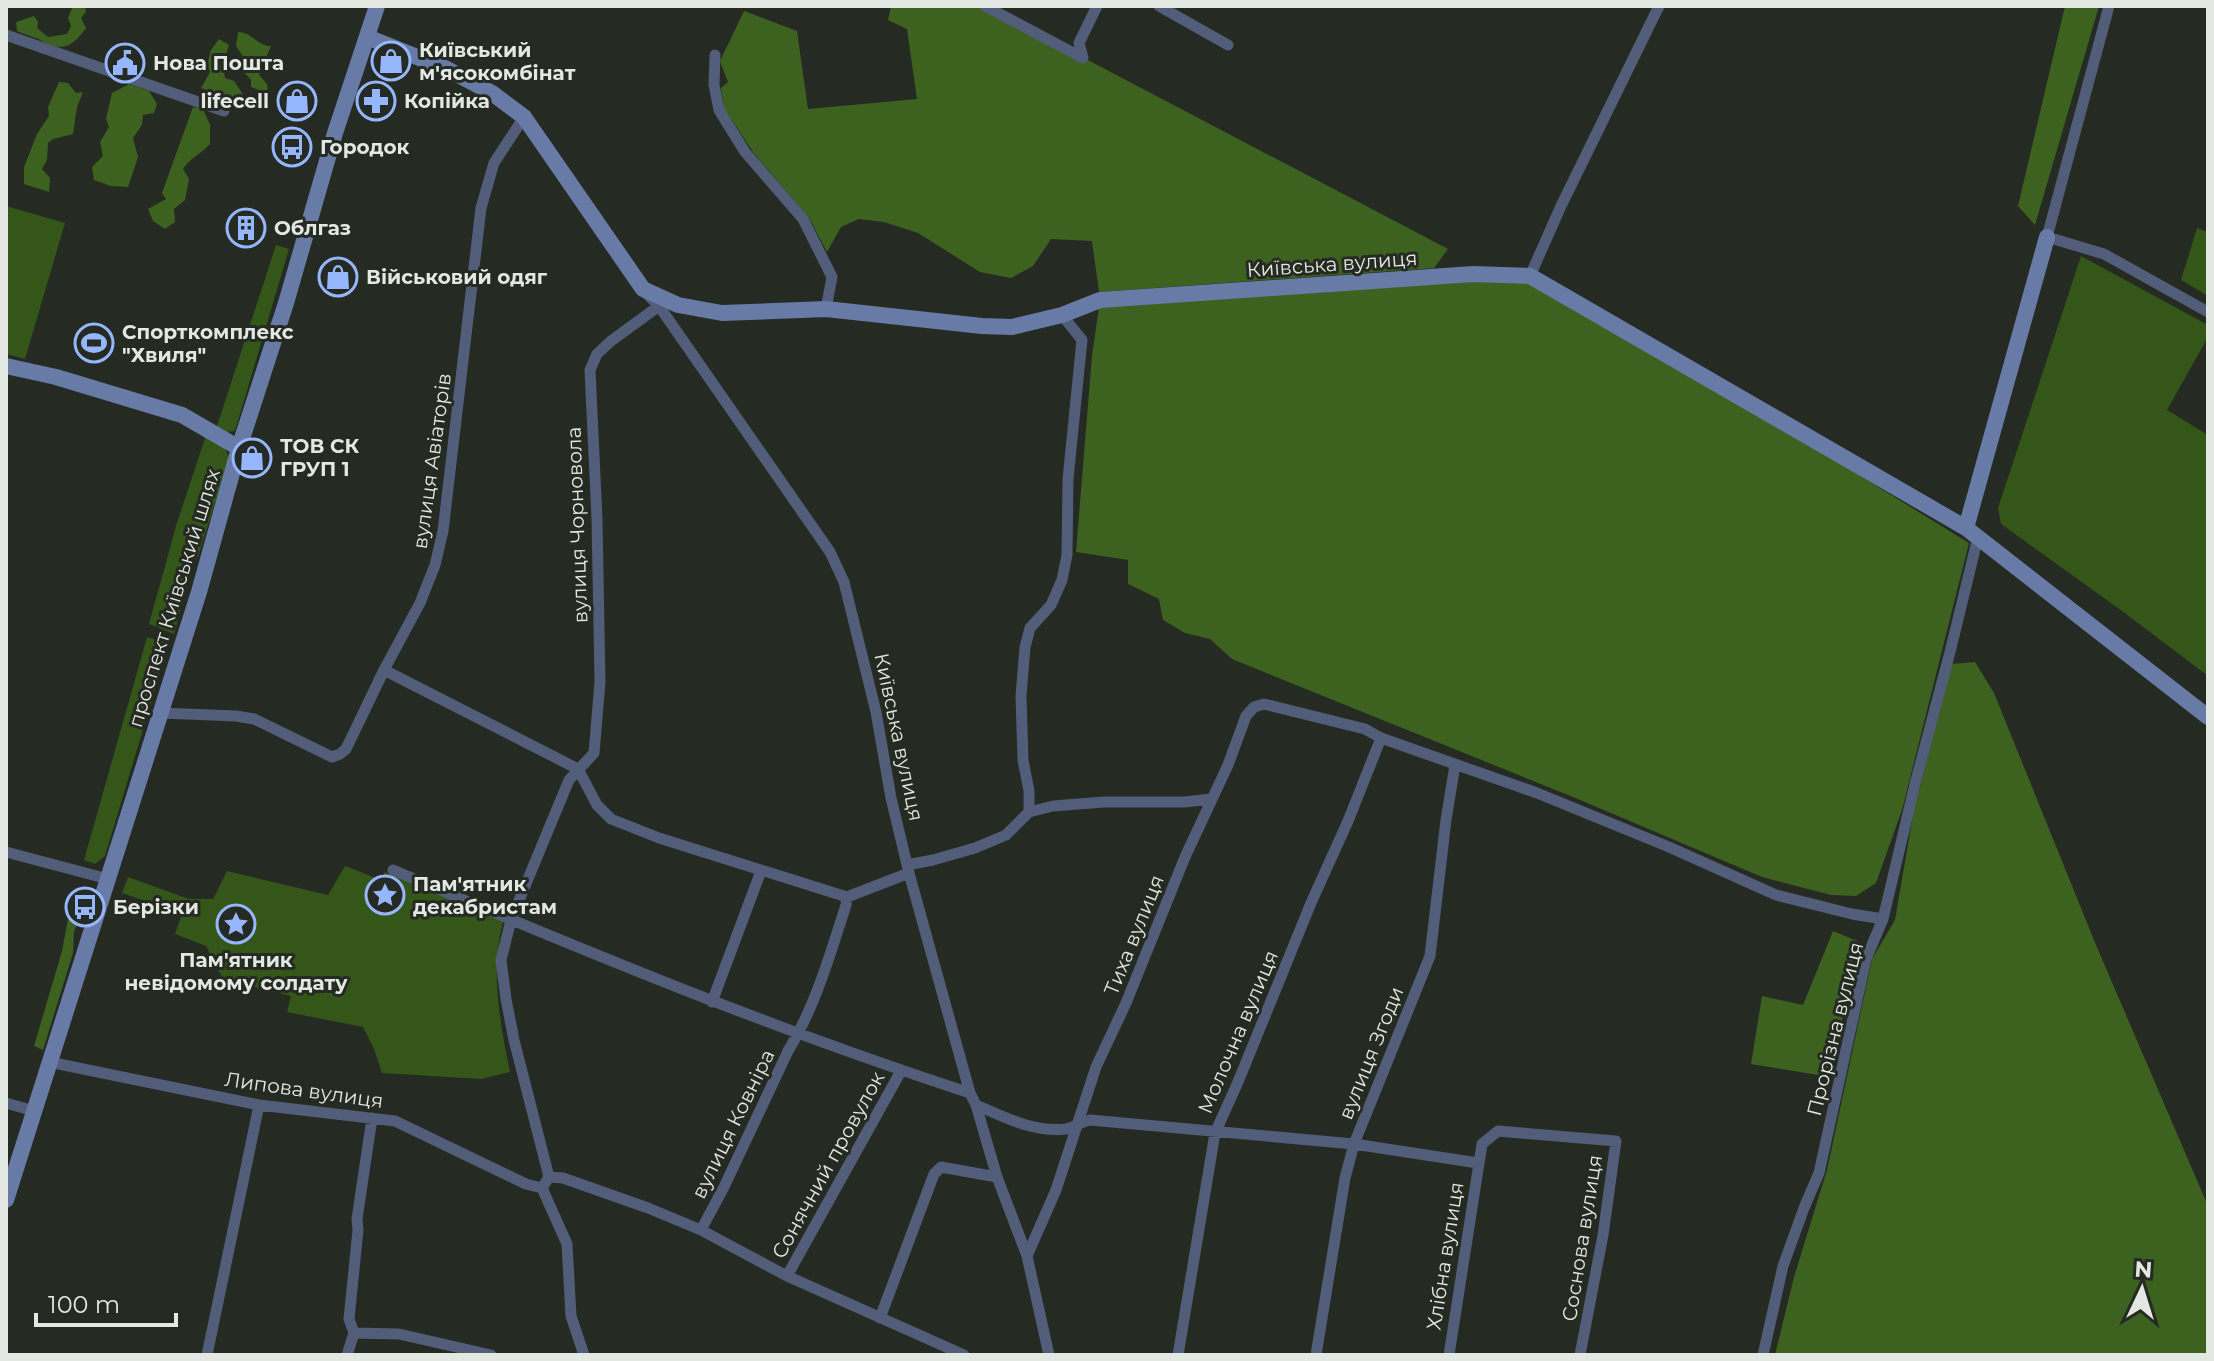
<svg xmlns="http://www.w3.org/2000/svg" width="2214" height="1361" font-family="Montserrat,sans-serif">
  <style>
    .green { fill: #345619 }
    .forest { fill: #3d6220 }
    .lines { fill: none; stroke-linecap: round; stroke-linejoin: round }
    .street { stroke: #515d79; stroke-width: 11 }
    .secondary { stroke: #677ba6; stroke-width: 16 }
    .labels { text-anchor: middle; dominant-baseline: central; stroke-width: 6; stroke-linejoin: round; paint-order: stroke }
    .poi-label { font-size: 20px; font-weight: bold; fill: #e4e8e3; stroke: #252a22; text-anchor: start }
    .street-label { font-size: 20px; fill: #e4e8e3; stroke: #252a22 }
  </style>
  <rect width="100%" height="100%" fill="#252a22"/>
  <path class="green" d="M6,206L65,223L25,359L6,354Z
    M2197,228L2208,232V296L2181,280Z
    M276,245L289,249L235,431L226,432L217,426Z
    M2081,256L2208,325V337L2167,410L2208,435V676L2122,611L2001,524L1998,508Z
    M206,435L225,447L229,459L198,557L184,568L185,592L174,634L149,624L176,526Z
    M147,637L169,643L105,856L95,864L84,860Z
    M345,866L381,880L385,872L503,922C490,971 500,1023 510,1072L481,1079L382,1073L374,1049L363,1027L287,1012L291,996L223,979L206,946L175,934L182,914L122,893L128,877L189,899H213L227,871L328,895Z"/>
  <path class="forest" d="M73,6H85L86,12L81,18L86,28C73,46 63,53 42,41C36,37 25,35 17,31L16,22L34,16L38,22L37,28L48,37L67,34L71,26L68,18Z
    M891,6H985L1448,249L1434,268L1099,292L1092,241L1051,239L1033,266L1011,278L980,272L918,233L884,222L859,219L841,227L827,252L809,218L753,152L724,108L721,88L728,82L720,61L744,11L797,31L808,109L917,99L907,29L888,20Z
    M2065,6H2099L2035,225L2018,206Z
    M238,32C251,32 258,46 271,46L259,75L267,84L268,94L251,87V80L243,71L246,61L236,46Z
    M219,39L229,45L223,64L225,78L234,81L244,96L242,105L201,88L210,72L207,65L211,50Z
    M59,82L68,83L76,93L83,92L77,107L73,134L53,139L48,143L47,160L42,169L50,178L49,192L24,184V167L37,134L49,116L48,107Z
    M129,84L149,91L157,104L154,113L143,115L142,125L133,138L138,157L128,187L111,186L94,180L92,167L103,156L100,142L109,127L106,119L112,93Z
    M193,107L203,109L210,125V144C202,153 189,159 183,169L189,179L185,200L174,209L175,222L165,229L153,221L148,209L166,199L162,193Z
    M1530,276L1565,294L1969,543L1902,810L1876,883L1856,896L1831,895L1762,877L1573,797L1232,659L1210,639L1185,633L1163,620L1159,599L1128,584V560L1076,552L1092,356L1100,300Z
    M1975,662L1994,693L2096,945L2208,1206V1355H1775L1794,1277L1827,1170L1872,959L1895,920L1913,815L1951,664Z
    M73,912L81,914L74,932L73,953L43,1050L34,1046L62,951L69,914Z
    M1833,931L1857,941L1831,1077L1751,1064L1762,996L1803,1005Z"/>
  <g class="lines">
    <path class="street" d="M985,6L1083,58L1079,43L1097,6
      M1159,6L1228,45
      M2109,6L2047,237L2104,254L2208,312
      M6,35L224,111
      M715,55L714,85L719,110L745,152L803,219L832,277L826,309
      M1530,276L1561,206L1659,6
      M646,293L659,306L830,552L844,582L876,712L891,798L909,873L970,1093L976,1105L997,1177L1027,1256L1049,1355
      M384,670L578,769L597,805L611,819L659,838L847,897L909,873
      M161,713L236,716L254,719L332,757L340,754L346,749L384,670L420,603L435,565L443,531L481,208L494,163L524,117
      M1029,812V791L1023,760L1021,696L1025,647L1030,628L1051,605L1062,580L1067,555L1068,479L1082,340L1062,315
      M6,852L108,879
      M907,865L933,860L975,848L1006,835L1029,812L1053,806L1104,802H1185L1211,799
      M393,870C584,951 773,1029 970,1093
      M712,1002L761,871
      M49,1062L259,1105L395,1121L526,1184L542,1188
      M6,1103L34,1111
      M976,1105C1004,1117 1034,1133 1066,1129C1075,1127 1081,1122 1090,1120L1354,1144L1478,1163
      M549,1177L563,1178L648,1208L701,1230L787,1276L964,1355
      M701,1230L724,1187L788,1051C815,1007 830,955 846,905L847,897
      M1027,1256L1056,1190L1096,1067L1126,1003L1185,857L1228,765L1246,716L1254,707L1264,704L1365,729L1381,738L1537,793L1669,847L1776,895L1852,914L1883,919
      M787,1276L901,1071
      M880,1318L934,1174L941,1167L997,1177
      M354,1333L399,1334L491,1355
      M207,1355L259,1105
      M347,1355L354,1333L349,1319L358,1230L357,1219L372,1118
      M584,1355L571,1316L567,1244L542,1188L549,1177L514,1040L506,999L501,960L511,920L569,780L594,753L600,682L597,519L590,370L597,354L611,341L659,306
      M1178,1355L1215,1133L1238,1082L1311,903L1348,821L1381,738
      M1316,1355L1345,1178L1354,1144L1430,956L1446,820L1455,765
      M1449,1355L1482,1144L1498,1131L1616,1141L1603,1235L1580,1355
      M1763,1355L1783,1266L1804,1208L1819,1173L1866,959L1883,919L1915,784L1950,652L1978,537"/>
    <path class="secondary" d="M367,37L447,69L492,93L524,117L643,289L678,305L722,313L826,309L982,326L1012,327L1062,315L1100,300L1473,274L1530,276L1966,528L2208,717
      M6,366L56,377L182,415L239,448
      M1966,528L2047,237
      M6,1200L199,592L239,448L286,303L335,133L377,6"/>
  </g>
  <defs>
    <g id="shop-ring" transform="scale(2)"><circle r="9.5" fill="#252a22" stroke="#96b6fd" stroke-width="1.5"/><path d="M-5-2.5h2.3a2.7 3.5 0 0 1 5.4 0H5L5.5 6h-11ZM-1.5-2.5h3a1.5 2.3 0 0 0-3 0Z" fill="#96b6fd"/></g>
    <g id="civic-ring" transform="scale(2)"><circle r="9.5" fill="#252a22" stroke="#96b6fd" stroke-width="1.5"/><path d="M-.6-6.5H3V-4.5H.6V-3L4-1V1h2V6H-6V1h2V-1L-.6-3ZM-1.2 2.5V6h2.4V2.5Z" fill="#96b6fd"/></g>
    <g id="pharmacy-ring" transform="scale(2)"><circle r="9.5" fill="#252a22" stroke="#96b6fd" stroke-width="1.5"/><path d="M-2-6h4v4h4v4h-4v4h-4v-4h-4v-4h4Z" fill="#96b6fd"/></g>
    <g id="bus-ring" transform="scale(2)"><circle r="9.5" fill="#252a22" stroke="#96b6fd" stroke-width="1.5"/><path d="M-5-6H5V4H4V6H2V4H-2V6H-4V4H-5ZM-3.5-4V0h7V-4ZM-3.5 1.2v1.5H-2V1.2ZM2 1.2v1.5H3.5V1.2Z" fill="#96b6fd"/></g>
    <g id="building-ring" transform="scale(2)"><circle r="9.5" fill="#252a22" stroke="#96b6fd" stroke-width="1.5"/><path d="M-4-6H4V6H1V3H-1V6H-4ZM-2.5-4.3h1.7v1.8h-1.7ZM.8-4.3h1.7v1.8H.8ZM-2.5-1h1.7V.8h-1.7ZM.8-1h1.7V.8H.8Z" fill="#96b6fd"/></g>
    <g id="stadium-ring" transform="scale(2)"><circle r="9.5" fill="#252a22" stroke="#96b6fd" stroke-width="1.5"/><path d="M0-5a6.5 5 0 1 0 0 10a6.5 5 0 1 0 0-10ZM-3.5-1.8h7v3.6h-7Z" fill="#96b6fd"/></g>
    <g id="sight-ring" transform="scale(2)"><circle r="9.5" fill="#252a22" stroke="#96b6fd" stroke-width="1.5"/><path d="M0-6L1.8-2.2L6-1.7L2.9 1.2L3.7 5.4L0 3.3L-3.7 5.4L-2.9 1.2L-6-1.7L-1.8-2.2Z" fill="#96b6fd"/></g>
  </defs>
  <g fill-rule="evenodd">
    <use href="#shop-ring" x="391" y="61"/>
    <use href="#civic-ring" x="125" y="63"/>
    <use href="#shop-ring" x="297" y="101"/>
    <use href="#pharmacy-ring" x="376" y="101"/>
    <use href="#bus-ring" x="292" y="147"/>
    <use href="#building-ring" x="246" y="228"/>
    <use href="#shop-ring" x="338" y="277"/>
    <use href="#stadium-ring" x="94" y="343"/>
    <use href="#shop-ring" x="252" y="458"/>
    <use href="#sight-ring" x="385" y="895"/>
    <use href="#bus-ring" x="85" y="907"/>
    <use href="#sight-ring" x="236" y="924"/>
  </g>
  <g class="labels">
    <g class="poi-label">
      <text x="419" y="50">Київський<tspan x="419" dy="23">м'ясокомбінат</tspan></text>
      <text x="153" y="63">Нова Пошта</text>
      <text x="269" y="101" text-anchor="end">lifecell</text>
      <text x="404" y="101">Копійка</text>
      <text x="320" y="147">Городок</text>
      <text x="274" y="228">Облгаз</text>
      <text x="366" y="277">Військовий одяг</text>
      <text x="122" y="332">Спорткомплекс<tspan x="122" dy="23">"Хвиля"</tspan></text>
      <text x="280" y="446">ТОВ СК<tspan x="280" dy="23">ГРУП 1</tspan></text>
      <text x="413" y="884">Пам'ятник<tspan x="413" dy="23">декабристам</tspan></text>
      <text x="113" y="907">Берізки</text>
      <text x="236" y="960" text-anchor="middle">Пам'ятник<tspan x="236" dy="23">невідомому солдату</tspan></text>
    </g>
    <g class="street-label">
      <text transform="translate(1332 264) rotate(-4)">Київська вулиця</text>
      <text transform="translate(432 461) rotate(-82)">вулиця Авіаторів</text>
      <text transform="translate(577 525) rotate(-92)">вулиця Чорновола</text>
      <text transform="translate(174 598) rotate(-73)">проспект Київський шлях</text>
      <text transform="translate(899 737) rotate(78)">Київська вулиця</text>
      <text transform="translate(1134 935) rotate(-68)">Тиха вулиця</text>
      <text transform="translate(1835 1029) rotate(-76)">Прорізна вулиця</text>
      <text transform="translate(1238 1032) rotate(-67)">Молочна вулиця</text>
      <text transform="translate(1371 1053) rotate(-68)">вулиця Згоди</text>
      <text transform="translate(304 1090) rotate(8)">Липова вулиця</text>
      <text transform="translate(733 1124) rotate(-64)">вулиця Ковніра</text>
      <text transform="translate(828 1165) rotate(-61)">Сонячний провулок</text>
      <text transform="translate(1582 1238) rotate(-81)">Соснова вулиця</text>
      <text transform="translate(1445 1256) rotate(-81)">Хлібна вулиця</text>
    </g>
  </g>
  <rect width="2214" height="1361" fill="none" stroke="#e4e8e3" stroke-width="16"/>
  <g transform="translate(2142 1289) rotate(4)" stroke="#252a22" stroke-width="6" paint-order="stroke">
  <path d="M0-6L14 30L0 20L-14 30Z" fill="#e4e8e3"/>
  <text y="-12" font-size="22" font-weight="bold" text-anchor="middle" fill="#e4e8e3">N</text>
  </g>
  <path d="M36 1313v12h140v-12" fill="none" stroke="#e4e8e3" stroke-width="4"/>
  <text x="48" y="1313" font-size="24" fill="#e4e8e3" stroke="#252a22" stroke-width="6" paint-order="stroke">100 m</text>
</svg>
